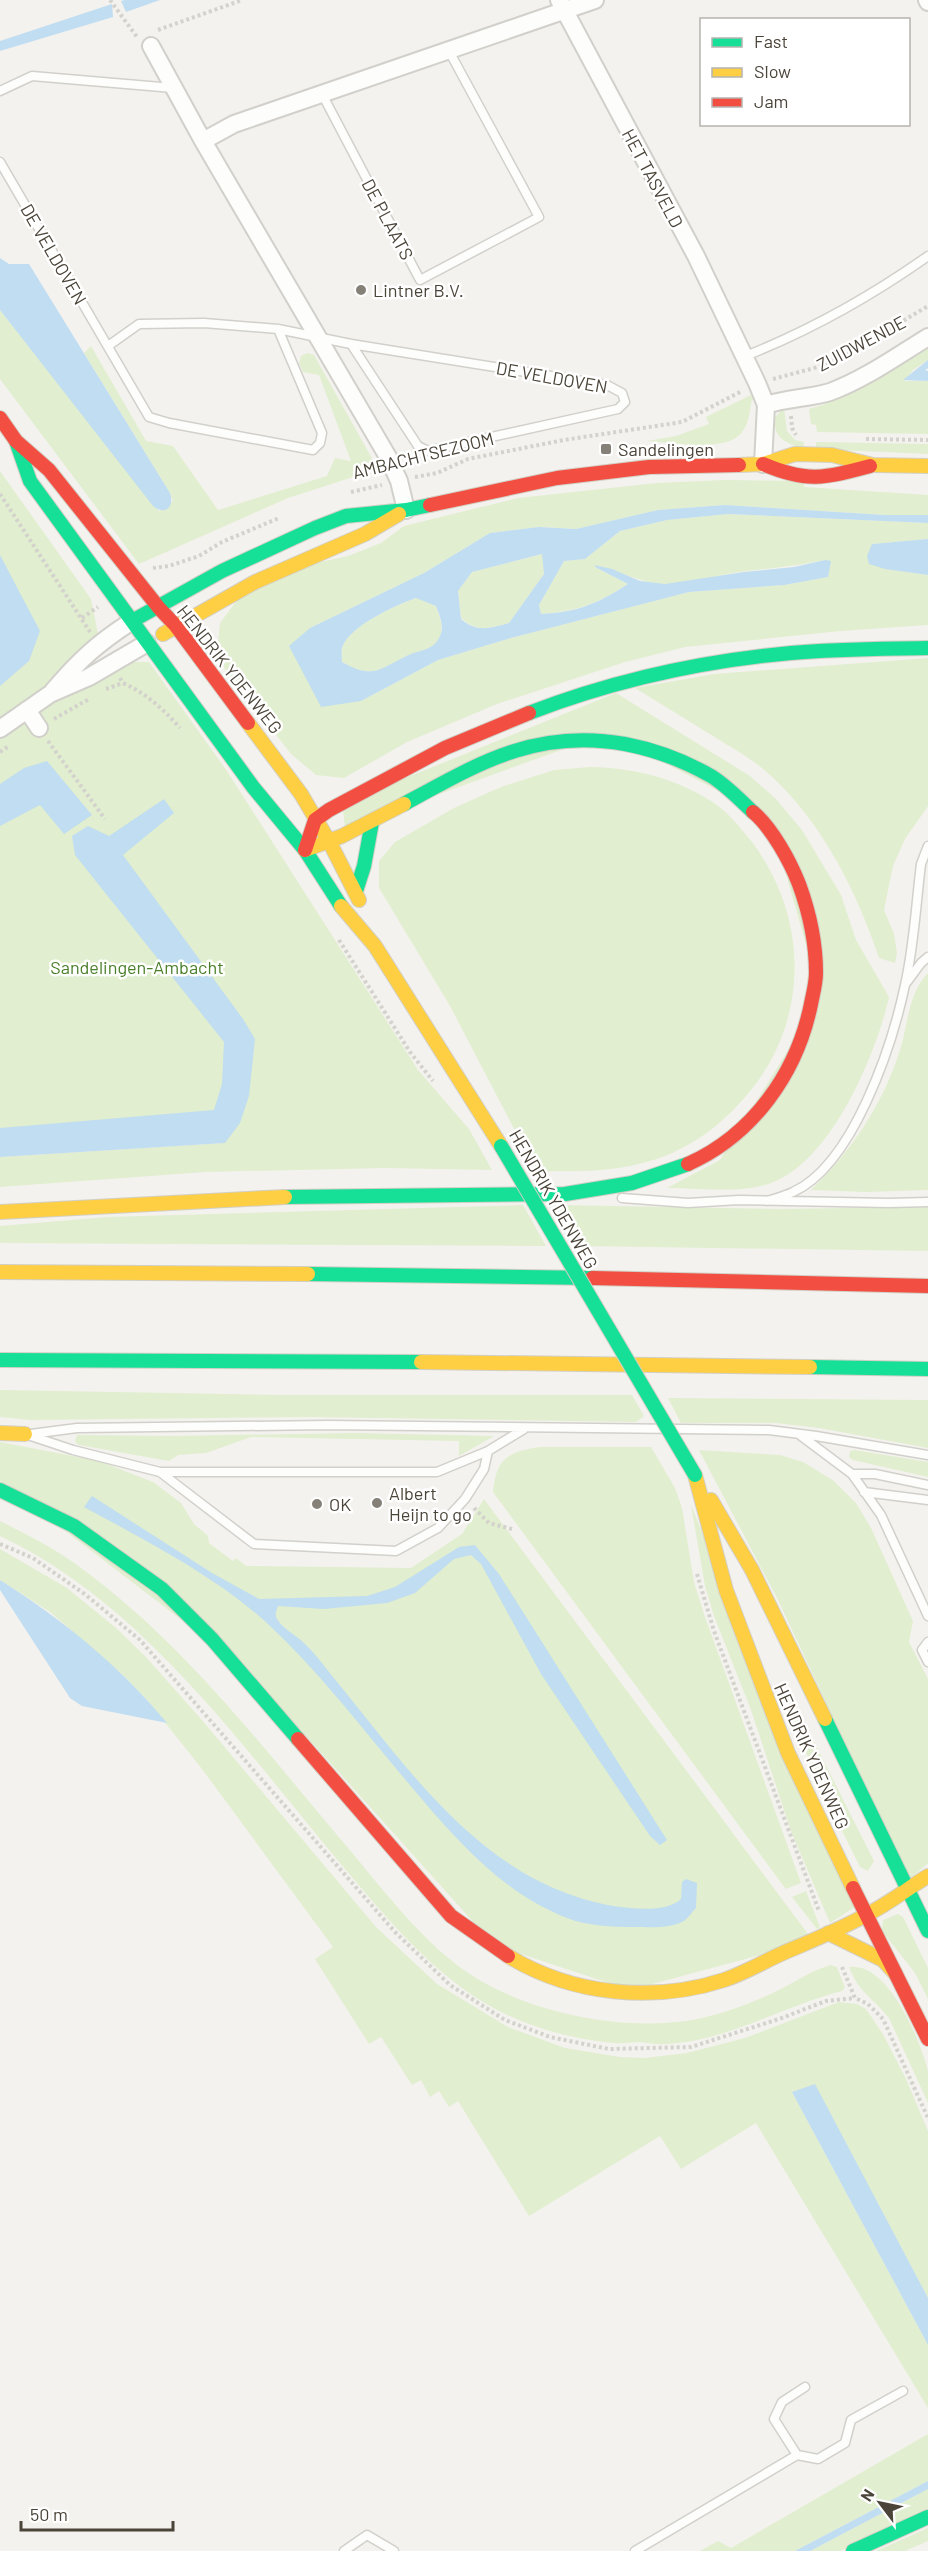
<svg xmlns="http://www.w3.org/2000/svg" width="928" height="2551" font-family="Barlow,sans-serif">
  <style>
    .green { fill: #e1eecf }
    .water { fill: #c0ddf1; fill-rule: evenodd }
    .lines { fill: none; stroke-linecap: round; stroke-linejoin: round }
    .lane-casing { stroke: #d2d0cb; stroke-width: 11 }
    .street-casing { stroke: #d2d0cb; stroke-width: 20 }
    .fast-casing { stroke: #d3cfc5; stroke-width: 16 }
    .slow-casing { stroke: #d3cfc5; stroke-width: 16 }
    .jam-casing { stroke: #d3cfc5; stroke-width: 16 }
    .path { stroke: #d3d2cc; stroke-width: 4; stroke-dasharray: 3 3; stroke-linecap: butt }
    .lane { stroke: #fdfdfc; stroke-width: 8 }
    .street { stroke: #fdfdfc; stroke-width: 16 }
    .fast { stroke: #16e098; stroke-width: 14 }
    .slow { stroke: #ffcf43; stroke-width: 14 }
    .jam { stroke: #f24e42; stroke-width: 14 }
    .fast-bridge-casing { stroke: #d3cfc5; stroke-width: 16; stroke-linecap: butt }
    .fast-bridge { stroke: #16e098; stroke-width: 14 }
    .poi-dot { fill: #868178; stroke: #fff; stroke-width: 2 }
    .labels { text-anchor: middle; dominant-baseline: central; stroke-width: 5; stroke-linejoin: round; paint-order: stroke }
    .street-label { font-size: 18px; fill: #4b4439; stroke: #fff }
    .poi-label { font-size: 18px; fill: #4b4439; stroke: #fff; text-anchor: start }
    .park-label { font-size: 18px; fill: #4a7f2a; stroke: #fff }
  </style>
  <rect width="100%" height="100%" fill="#f4f2ee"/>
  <path class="green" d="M0,310L159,511L173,501L170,493L84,353L91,346L146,441L173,446L218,510L327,476L335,458L351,461L319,375L303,372L299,363L301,356L307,353L314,355L378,469L288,498L139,564L0,379Z
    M928,347V360L913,370L904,381H928V434L817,432L816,425L811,424L809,409L825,404Z
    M751,395C755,403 752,396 751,404C748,429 741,443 713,444L711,447L647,441L676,436L709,424L706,417Z
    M784,408L787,431L795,440L804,442V448C787,444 772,438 775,417Z
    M816,442L928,444V454L816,449Z
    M0,471L91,599L98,634L77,652L97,678L126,662H149L227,771L418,1070L469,1129L492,1170L385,1168L205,1172L0,1187V1157L224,1143L211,1129L0,1146Z
    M725,480L804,481V487L928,495V515H885L725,505L658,510L576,529L539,527L490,533L424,573L310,628L361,701L438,660L511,638L689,592L784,585L828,577L825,560C794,567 764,568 733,573C711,577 686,584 664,584C640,584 621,569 597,568L628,584C596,604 579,611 541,614L539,605L564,561L585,559L620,531L667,520L728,514L928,523V539L872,544L885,569L928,575V625L841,631L685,647L625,662L497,704L407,742L344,778L316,775L291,754L224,668L217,652L220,623L238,599L306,565L348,556L381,543L404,526L518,498L657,483Z
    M543,554L544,574L509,623C490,628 477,633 461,618L458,591L472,572Z
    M417,598L436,606C439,616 445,628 439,638C434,649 422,650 412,654C381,667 375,681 342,662C342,658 341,652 342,648C349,626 396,605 417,598Z
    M928,658V806L905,839L893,866L884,910L894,934L897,953L895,963L879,958C857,892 822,822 770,775C753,759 732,748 713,736C687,720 661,704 635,688L714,674Z
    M616,693L750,776L776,799L802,830L841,895L856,940L889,997C876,1055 830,1165 768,1184C738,1194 699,1188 667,1188L720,1160L821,997L770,818L608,733L345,828L343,810L393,783Z
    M590,767C635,768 676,778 714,803C729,813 741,829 752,842C808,916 810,1017 751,1090C728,1118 704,1139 670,1154C627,1172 582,1172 536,1171L450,1006L379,888V861L395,842L454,808L501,787L554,770Z
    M928,973V1190L865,1192L811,1190C851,1152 883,1104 900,1050C908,1025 908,993 928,973Z
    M523,1205L546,1246L0,1243V1226L107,1217Z
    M557,1205L780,1209L928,1207V1251L580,1246Z
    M0,1390L278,1395H632L644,1416L636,1422L312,1417L30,1420L0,1417Z
    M668,1398L928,1400V1448L819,1428L776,1423H681Z
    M354,1433L494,1436L459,1456V1441L251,1437L206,1453L178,1455L169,1461L79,1445L75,1442L77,1435L171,1436Z
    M0,1442L99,1461L153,1482L181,1503L194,1524L208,1536L209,1543L233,1561L236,1558L246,1566L411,1568L462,1534L484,1499L808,1934L771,1952L630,1990L494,1945L247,1670L0,1481Z
    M540,1447H651L675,1488L682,1508L694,1582L704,1614L801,1883L786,1889L782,1884L493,1492C496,1459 507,1452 540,1447Z
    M699,1450L780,1455L803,1462L834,1481L856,1503L871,1528L913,1621L909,1642L928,1679V1863L909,1880L778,1600Z
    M854,1450L928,1462V1477L853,1460L849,1457L850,1451Z
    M691,1505L855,1907L830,1923L791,1831L751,1710L714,1616L705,1586Z
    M0,1521C28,1535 56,1549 81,1568C181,1641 258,1741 337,1835C375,1879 411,1929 457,1965C516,2010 612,2031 686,2021C718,2016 750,2004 779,1990C797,1981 812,1970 831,1965L837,1967L845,1988L842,1991C783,2006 728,2041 666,2044C657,2045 649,2043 640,2042C631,2042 622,2044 613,2043C573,2039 534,2029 497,2010C433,1976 386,1917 340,1863C243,1747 140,1601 0,1536Z
    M0,1549L67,1588L116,1628L145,1656L201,1719L376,1927L437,1984L508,2027L565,2048L620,2057L644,2058L687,2053L745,2038L839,2002L857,2004L866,2009L883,2034L906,2079L928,2131V2298L815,2085L792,2092L928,2345V2408L756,2123L681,2169L660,2136L529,2216L458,2101L449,2107L439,2091L430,2097L421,2080L412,2085L381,2037L369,2044L315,1959L333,1947L202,1769L148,1701L122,1674L50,1612L0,1580Z
    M793,1700L874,1861L868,1871L860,1867L818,1782L787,1705Z
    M806,1891L820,1927L817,1929L792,1897Z
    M898,1914L903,1917L928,1968V1999L915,1973L882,1931L883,1920Z
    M849,1967C888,1961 920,2040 928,2071C928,2081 928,2093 928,2103L889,2018C873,1998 859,1993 849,1967Z
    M928,2434V2481L795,2551H700L718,2541L731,2548Z
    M928,2489V2509L840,2551H810Z
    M928,2528V2541L905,2551H876Z"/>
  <path class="water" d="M125,0H160L126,12L121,1Z
    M112,4L113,17L0,51V41Z
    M0,258L9,264H29L170,493C175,507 165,516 153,506L0,310Z
    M928,360V368L925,370L928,371V381L903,380Z
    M725,505L885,515H928V523L728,514L667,520L620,531L585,559L564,561L539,605L541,614C578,612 597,604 628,584L597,568L594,565L612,569L640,581L665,584L744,572L794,567L825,560L831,561L828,577L784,585L689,592L511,638L438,660L361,701L321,707L289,646L310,628L424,573L490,533L539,527L576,529L658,510ZM542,554L544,574L509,623C490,628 477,633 461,619L458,591L472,572ZM416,598L436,606C440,616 445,628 439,638C434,649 422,650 411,654C381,667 375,681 342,662C342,658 341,652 342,648C349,626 396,605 416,598Z
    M928,539V575L885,569L869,564L867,556L872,544Z
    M0,555L40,631L29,661L0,686Z
    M47,761L92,815L64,834L40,805L0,826V784L24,768Z
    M164,799L174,813L123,855L243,1019L255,1039L249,1096L240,1123L225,1143L0,1157V1128L214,1110L222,1084L224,1042L75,855L72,836L88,826L109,836Z
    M92,1496L212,1573L259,1599L367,1596L395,1587L459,1547L475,1545L499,1574L667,1840L660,1845L650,1836L541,1674L481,1564L471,1555L454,1559L415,1593L387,1603L324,1609L278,1606C277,1610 274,1614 277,1619C282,1628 296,1635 304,1643C315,1653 324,1666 333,1677C413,1774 486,1887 620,1907C638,1909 667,1912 681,1899L682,1882L686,1879L697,1883L696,1908C692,1912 688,1918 684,1921C670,1929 649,1927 634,1927C613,1927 587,1926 567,1918C503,1893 458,1842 415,1791C367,1735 322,1674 268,1624C217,1577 145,1540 84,1507Z
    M0,1580C63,1620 119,1665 167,1723L82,1706L70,1698L0,1590Z
    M815,2084L928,2298V2345L792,2092Z
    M928,2481V2489L810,2551H795Z"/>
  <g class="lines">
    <g class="lane-casing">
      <path id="lane" d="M0,91L32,76L173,88
        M322,94L420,280L539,217L449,51
        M0,162L149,417L169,423L313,450L320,443L322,433L278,329
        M108,346L139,324L204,323L278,329L351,344L607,385L622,393L625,402L618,409L428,451L418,446L351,344
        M743,357C809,331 870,297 928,256
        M907,982L921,963L928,957
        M622,1198L688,1203L739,1200L889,1203L928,1202
        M767,1201C776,1198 785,1196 793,1192C853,1165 892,1046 905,985C914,946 916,904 921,864L928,846
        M31,1434L77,1428L328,1425L769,1430L816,1436L928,1455
        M800,1435L852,1474L881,1515L928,1616
        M31,1436L73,1450L160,1472L254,1544L396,1551L438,1528L465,1499L484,1469L488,1451
        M160,1472H437L488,1451L524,1429
        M852,1474H875L928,1485
        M864,1492L928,1500
        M928,1642L922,1650L928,1662
        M797,2455L774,2419L782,2402L805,2387
        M344,2551L367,2535L394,2551
        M635,2551L797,2455L818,2459L845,2443L851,2420L903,2391"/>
    </g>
    <g class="street-casing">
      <path id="street" d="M559,0L696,256L757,383L766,405L763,464
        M927,0L928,2
        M151,46L203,141L388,457L399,481L406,510
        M203,141L234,124L595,0
        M766,405C787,398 811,398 830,392C865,379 897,356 928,337
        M53,691C79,660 98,643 132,621
        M27,710L39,728
        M0,729L50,694L89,677L147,643"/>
    </g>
    <g class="fast-casing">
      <path id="fast" d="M16,441L30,481L253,787L305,850L341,906
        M132,621L222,571L315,528L346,516L406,510L430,505
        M529,713C612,681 703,661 791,653C837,649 882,649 928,648
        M404,804C479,763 537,728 625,744C656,750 683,760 711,776C726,785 740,800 753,812
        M356,891L364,866L372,822
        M285,1197L565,1194L632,1183L688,1164
        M308,1274L592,1278
        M0,1360L421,1362
        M810,1367L928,1369
        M0,1490L74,1526L162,1589L212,1639L298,1739
        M825,1719L928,1931
        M853,2551L928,2517"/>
    </g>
    <g class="slow-casing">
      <path id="slow" d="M739,465L763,464L795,454L832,455L873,465L928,466
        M163,634L255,582L365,534L399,514
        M248,723L301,794L330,843L359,900
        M305,850L342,836L404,804
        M341,906L375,946L501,1146
        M0,1212L285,1197
        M0,1272L308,1274
        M421,1362L810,1367
        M0,1433L25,1434
        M695,1475L726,1590L788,1753L853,1888
        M711,1500L752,1570L825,1719
        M828,1933L883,1960L895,1973
        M508,1956C572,1995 653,2003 724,1980C745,1973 763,1962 783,1953C811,1941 839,1930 866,1915C888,1904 907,1889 928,1876"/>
    </g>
    <g class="jam-casing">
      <path id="jam" d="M0,418L16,441L49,470L159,608L176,626L248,723
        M763,464C807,483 825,478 870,466
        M430,505L557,478L649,467L739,465
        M305,850L315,820L329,810L445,748L529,713
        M688,1164C753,1135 797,1073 811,1004C813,994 816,983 816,973C816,941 810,914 799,884C790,861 772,828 753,812
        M592,1278L928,1286
        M298,1739L451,1916L508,1956
        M853,1888L928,2039"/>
    </g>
    <path class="path" d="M110,0L137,37
      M158,30L242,0
      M773,379L818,367L851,352L928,306
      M791,416L792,428L796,435
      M866,439L928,440
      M415,477L437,473L468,459L564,440L682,422L742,391
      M351,492L382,485
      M0,494L90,632
      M153,568L169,566L199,556L222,542L279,518
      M82,618L98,607
      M120,678L123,683C147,694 162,708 180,728
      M106,689L123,683
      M54,719L89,699
      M48,741L105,819
      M0,752L9,746
      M339,940L410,1052L433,1081
      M474,1508L489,1523L512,1529
      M0,1544L33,1558L86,1595L140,1640L395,1932L450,1985L505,2020L550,2037L609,2049L691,2047L779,2019L826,2001L855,1998
      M697,1574L714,1631L819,1911
      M842,1967L855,1998L868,2004L883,2019L928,2118"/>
    <use href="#lane" class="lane"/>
    <use href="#street" class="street"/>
    <use href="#fast" class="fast"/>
    <use href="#slow" class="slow"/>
    <use href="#jam" class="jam"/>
    <g class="fast-bridge-casing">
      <path id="fast-bridge" d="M501,1146L695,1475"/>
    </g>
    <use href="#fast-bridge" class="fast-bridge"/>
  </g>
  <g class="poi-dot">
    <circle cx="361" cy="290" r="6"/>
    <rect x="600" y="443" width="12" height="12" rx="3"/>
    <circle cx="377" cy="1503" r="6"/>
    <circle cx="317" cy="1504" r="6"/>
  </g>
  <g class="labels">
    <g class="street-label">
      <text transform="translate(653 178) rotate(62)">HET TASVELD</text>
      <text transform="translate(388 219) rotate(62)">DE PLAATS</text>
      <text transform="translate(54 254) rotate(60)">DE VELDOVEN</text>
      <text transform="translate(861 343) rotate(-28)">ZUIDWENDE</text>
      <text transform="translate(552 377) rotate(10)">DE VELDOVEN</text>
      <text transform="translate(423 455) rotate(-14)">AMBACHTSEZOOM</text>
      <text transform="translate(230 669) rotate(52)">HENDRIK YDENWEG</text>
      <text transform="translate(554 1199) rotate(60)">HENDRIK YDENWEG</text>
      <text transform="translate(812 1756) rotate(66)">HENDRIK YDENWEG</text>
    </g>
    <g class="poi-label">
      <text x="373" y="290">Lintner B.V.</text>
      <text x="618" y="449">Sandelingen</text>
      <text x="389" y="1493">Albert<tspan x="389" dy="21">Heijn to go</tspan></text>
      <text x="329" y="1504">OK</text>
    </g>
    <g class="park-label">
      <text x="137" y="967">Sandelingen-Ambacht</text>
    </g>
  </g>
  <rect x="700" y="18" width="210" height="108" fill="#ffffff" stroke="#b7b4b0" stroke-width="1.5"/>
  <rect x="712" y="38" width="30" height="9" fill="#16e098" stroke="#b7b4b0" stroke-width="1.5"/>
  <text x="754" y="48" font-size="18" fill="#4b4439">Fast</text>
  <rect x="712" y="68" width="30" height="9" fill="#ffcf43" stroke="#b7b4b0" stroke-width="1.5"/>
  <text x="754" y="78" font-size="18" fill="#4b4439">Slow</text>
  <rect x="712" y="98" width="30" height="9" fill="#f24e42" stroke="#b7b4b0" stroke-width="1.5"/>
  <text x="754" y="108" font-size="18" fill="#4b4439">Jam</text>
  <g transform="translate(880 2503) rotate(302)" stroke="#ffffff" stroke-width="4.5" paint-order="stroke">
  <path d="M0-4.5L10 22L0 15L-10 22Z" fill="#4b4439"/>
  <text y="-9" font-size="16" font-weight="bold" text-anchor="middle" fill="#4b4439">N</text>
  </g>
  <path d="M21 2521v9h152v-9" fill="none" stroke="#4b4439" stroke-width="3"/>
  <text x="30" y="2521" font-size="18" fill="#4b4439" stroke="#ffffff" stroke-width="4.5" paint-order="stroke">50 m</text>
</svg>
